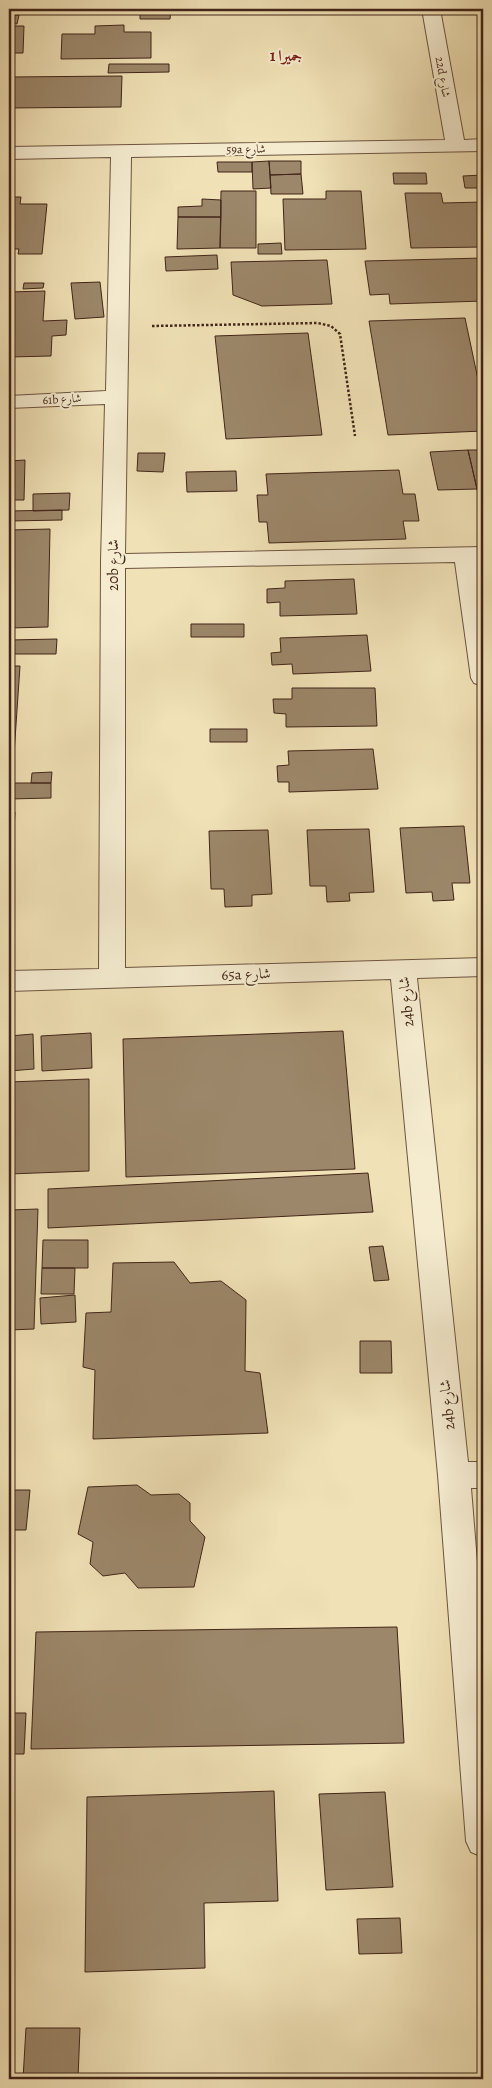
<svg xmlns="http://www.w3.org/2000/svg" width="492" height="2088" font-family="Alegreya,Amiri,serif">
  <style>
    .building { fill: #9c876a; stroke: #412518 }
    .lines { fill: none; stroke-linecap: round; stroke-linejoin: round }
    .minor-casing { stroke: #6d5440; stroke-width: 2 }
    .path { stroke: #412518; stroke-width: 2.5; stroke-dasharray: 2.5 2; stroke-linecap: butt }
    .minor { fill: #f5ecd0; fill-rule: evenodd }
    .labels { text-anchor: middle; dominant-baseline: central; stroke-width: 4; stroke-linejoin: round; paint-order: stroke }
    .far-street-label { font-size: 12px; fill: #412518; stroke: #f5ecd0 }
    .street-label { font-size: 15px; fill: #412518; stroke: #f5ecd0 }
    .far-district-label { font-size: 16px; font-weight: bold; fill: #7a1f14; stroke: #f5ecd0 }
  </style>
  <rect width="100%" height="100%" fill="#f0e1b6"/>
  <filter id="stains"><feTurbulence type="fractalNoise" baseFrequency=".004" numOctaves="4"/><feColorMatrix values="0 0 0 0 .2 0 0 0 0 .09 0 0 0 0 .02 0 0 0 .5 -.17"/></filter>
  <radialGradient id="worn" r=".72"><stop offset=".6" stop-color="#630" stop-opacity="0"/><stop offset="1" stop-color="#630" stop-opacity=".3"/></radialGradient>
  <path class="building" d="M140,9H171L170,19H140Z
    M9,15H19L17,24L9,23Z
    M124,25V32H151V58L61,59L62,34H95V26Z
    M9,26H24L23,53H9Z
    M109,64H169V72L108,73Z
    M122,76L121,107L9,108V77Z
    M269,161L271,188L253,189L252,162Z
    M269,161H301V174L270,175Z
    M217,162H252V172H218Z
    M393,173H426L427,184H394Z
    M301,174L303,194H271L270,175Z
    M483,175V188H465L463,176Z
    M221,191H256V248H220Z
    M326,191H361L366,249L285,250L283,199H326Z
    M405,193H441L443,203L483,202V247L411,248Z
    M9,197H21L20,204H47L42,254H18L19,249H9Z
    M202,199L221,200V217H178V207L202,206Z
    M178,217H221L220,248L177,249Z
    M281,243L282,254H258V244Z
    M217,255L218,269L166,271L165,257Z
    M483,258V301L390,304L389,294L370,295L365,261Z
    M327,260L332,304L262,306L233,295L231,262Z
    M100,282L104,317L75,319L71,283Z
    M24,283H44L43,288L23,289Z
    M45,291L43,321L67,320L66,335L52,336L51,356L9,357V292Z
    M465,318L483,403V431L388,435L369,321Z
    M308,333L322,435L226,439L215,336Z
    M468,450H483V516L477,489Z
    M468,450L477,489L438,490L430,452Z
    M138,453H165L163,472L137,471Z
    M25,460L24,500H9V461Z
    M399,470L403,494H415L419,521H403L406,539L269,543L267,522H259L257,495H268L266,474Z
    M236,471L237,491L187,492L186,472Z
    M70,493L69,510L33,511V494Z
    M62,510V520L9,521V511Z
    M50,529L48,627L9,628V530Z
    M354,579L357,614L280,616V602L267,603V589L285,588V581Z
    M191,624H244V637H191Z
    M367,635L371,671L293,674L292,664L272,665L271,653L281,652L280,638Z
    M57,639L56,654H9V640Z
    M9,666H20L13,769H9Z
    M292,688H375L377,726L286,727V714L274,713L273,699H292Z
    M210,729H247V742H210Z
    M373,749L378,789L289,792V782H278L277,766L289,765L288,751Z
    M52,772L51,783H31L32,773Z
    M9,783H51V798L9,799Z
    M9,812H15L9,925Z
    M464,826L470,883H452L454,900L433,901L432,892L406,893L400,828Z
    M369,829L374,892L349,893L350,901L327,902L326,886H310L307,830Z
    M268,830L272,894L252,895V906L225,907L224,889H211L209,831Z
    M343,1031L355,1169L126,1177L123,1039Z
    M91,1033L92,1068L42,1071L41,1036Z
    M33,1034L34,1069L9,1071V1036Z
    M89,1079V1171L9,1174V1082Z
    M368,1173L373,1212L48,1228V1189Z
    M38,1209L34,1329L9,1330V1210Z
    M43,1240H88V1268H42Z
    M383,1246L389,1280L374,1281L369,1247Z
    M174,1262L190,1283L221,1281L246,1300L245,1371L260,1373L268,1433L93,1439L95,1370L83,1367L86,1313L111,1312L113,1263Z
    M42,1268H75L74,1294H41Z
    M75,1295L76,1322L41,1324L40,1298Z
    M360,1341H391L392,1373H360Z
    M137,1485L151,1495L179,1494L190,1503V1521L205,1537L194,1587L138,1588L125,1573L103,1576L90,1564L93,1542L78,1534L88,1487Z
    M9,1490H30L26,1530H9Z
    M397,1627L404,1743L31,1749L36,1632Z
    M9,1713H26L24,1754H9Z
    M274,1791L278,1901L204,1903L205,1968L85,1972L87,1797Z
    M385,1792L393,1887L326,1890L319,1794Z
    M400,1918L402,1953L359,1954L357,1919Z
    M26,2028H80L78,2079H23Z"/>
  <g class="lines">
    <g class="minor-casing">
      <path id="minor" d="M422,9H440L464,140L483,139V151L131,157L125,554L483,547V561H478L483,595V686L474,683L471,678L455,562L125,568V968L483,958V976L417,978L468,1462H483V1488H471L483,1636V1857L471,1852L466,1841L438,1475L391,979L9,991V971L99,969L101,561L105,404L9,408V396L106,391L111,157L9,159V147L445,140Z"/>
    </g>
    <path class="path" d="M152,326L318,323L331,326L340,334L355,436"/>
    <use href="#minor" class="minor"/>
  </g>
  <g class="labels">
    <g class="far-street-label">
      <text transform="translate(443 77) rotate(80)">22d شارع</text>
      <text transform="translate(246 149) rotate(-1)">59a شارع</text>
      <text transform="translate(62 399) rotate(-3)">61b شارع</text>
    </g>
    <g class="street-label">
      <text transform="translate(113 565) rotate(-90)">20b شارع</text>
      <text transform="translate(246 974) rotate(-2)">65a شارع</text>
      <text transform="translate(406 1002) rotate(-96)">24b شارع</text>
      <text transform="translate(447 1405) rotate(-96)">24b شارع</text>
    </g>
    <g class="far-district-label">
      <text x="286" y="56">جميرا 1</text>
    </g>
  </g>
  <rect width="492" height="2088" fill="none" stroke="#f0e1b6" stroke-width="30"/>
  <rect x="10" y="10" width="472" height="2068" fill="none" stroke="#412518" stroke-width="2.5"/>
  <rect x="15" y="15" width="462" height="2058" fill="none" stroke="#412518"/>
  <rect width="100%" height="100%" filter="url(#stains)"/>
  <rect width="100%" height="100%" fill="url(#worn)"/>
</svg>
